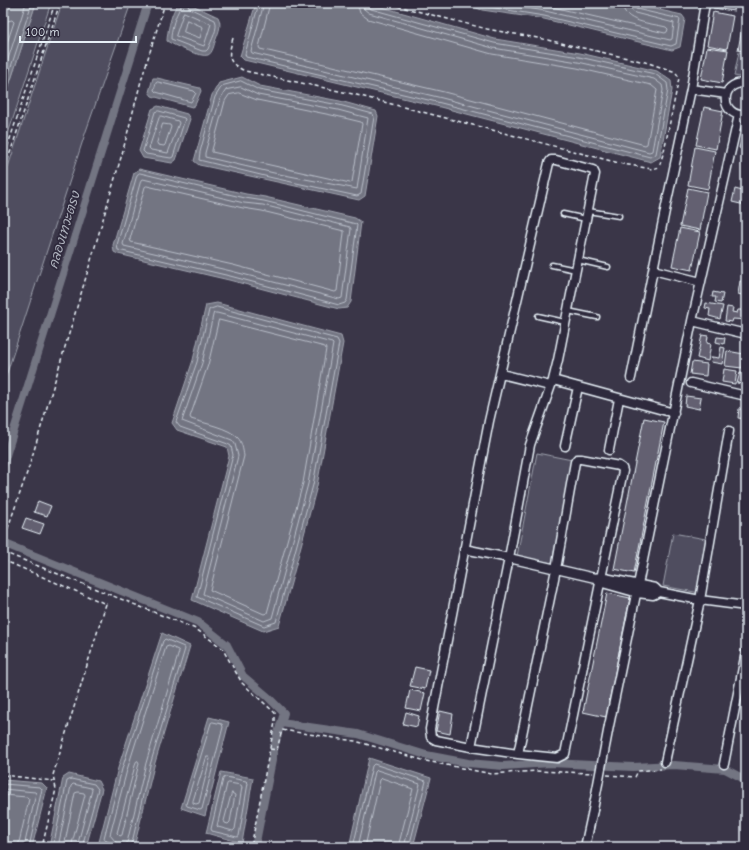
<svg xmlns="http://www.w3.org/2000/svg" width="749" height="850" font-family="'Comic Neue','Playpen Sans Thai',sans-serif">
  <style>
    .green { fill: #504e5f; stroke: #9ca0ac }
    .water { fill: #737482; stroke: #a2a6b1 }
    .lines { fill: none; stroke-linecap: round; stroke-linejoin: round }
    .shore { stroke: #b9bfc9; stroke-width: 1 }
    .canal { stroke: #737482; stroke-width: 8 }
    .building { fill: #636171; stroke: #e8f1f8 }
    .service-casing { stroke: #e8f1f8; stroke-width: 7 }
    .minor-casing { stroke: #e8f1f8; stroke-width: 11 }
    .path { stroke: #e8f1f8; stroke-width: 1.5; stroke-dasharray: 4 3; stroke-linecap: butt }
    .service { stroke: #2f2a3d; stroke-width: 4 }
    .minor { stroke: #2f2a3d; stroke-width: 8 }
    .minor-bridge-casing { stroke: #e8f1f8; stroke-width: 11; stroke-linecap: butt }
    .minor-bridge { stroke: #2f2a3d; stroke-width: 8 }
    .labels { text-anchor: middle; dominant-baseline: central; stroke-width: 3.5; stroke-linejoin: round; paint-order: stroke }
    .water-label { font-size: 13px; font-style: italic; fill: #aeb2bd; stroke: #2f2a3d }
  </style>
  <rect width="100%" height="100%" fill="#3a3648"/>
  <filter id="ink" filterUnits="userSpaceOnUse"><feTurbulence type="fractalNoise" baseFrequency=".025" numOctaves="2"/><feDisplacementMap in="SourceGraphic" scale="8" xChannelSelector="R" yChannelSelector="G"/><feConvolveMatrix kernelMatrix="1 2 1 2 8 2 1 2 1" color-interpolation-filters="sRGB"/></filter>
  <g filter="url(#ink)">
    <path class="green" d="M36,3H51L3,149V104Z
      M62,3H131L85,134L3,385V182Z
      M739,52L746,54V78L734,76Z
      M537,453L572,460L552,563L517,556Z
      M673,533L711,540L700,593L663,586Z"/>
    <path class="water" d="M6,3H36L3,104V11Z
      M188,3L218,17C222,25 219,31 216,39C214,44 213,53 208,55C201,58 173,45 167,41C167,33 172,9 178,5C181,3 184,3 188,3Z
      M256,3H363L382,7L495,39L580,53L657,71L671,81L672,90L660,157L651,162L440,107L244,60L240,56Z
      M462,3H629L682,15L685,19L680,47L672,50L544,19L482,10Z
      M242,77L260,86L340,101L376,111L378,116L365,196L359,200L209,167L199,165L194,161L212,95L219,83Z
      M153,78H157L200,88L201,91L195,105L192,107L152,96L149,92Z
      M158,106L187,114L190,119L176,160L172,163L143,158L139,151L152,109Z
      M139,169L246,194L265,197L355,218L361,222L351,302L347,308L339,309L229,280L118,254L114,252L113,245L134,173Z
      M217,303L341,336L343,343L317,486L291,583L279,626L263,631L192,600L229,456L227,447L177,430L172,423L193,360L206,305Z
      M162,633L190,646L154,766L134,847H113L99,842L118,768Z
      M209,717L229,722L205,816L181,808Z
      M369,758L431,778L413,847H349Z
      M221,772L253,778L242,843L206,833Z
      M69,774L98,781L102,789L86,847H49L63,778Z
      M3,780L42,783L47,788L32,847H3Z"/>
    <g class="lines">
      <path class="shore" d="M182,3C182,7 179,8 178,12C174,19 171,31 171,39L202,51H206L208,49C211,41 219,28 215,20L189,8L187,3
        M259,3L245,54L246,57L441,103L650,157L656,154L668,90L667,83L655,74L579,57L494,43L371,9L368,7V3
        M264,3L251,51L252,53L442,98L649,152L652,151L663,90L662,85L654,79L578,62L493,48L369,13L364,9L363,3
        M270,3L259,47L260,49L444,92L645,145L647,144L657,90L651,85L577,68L492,54L368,19L360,13L357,3
        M474,3L483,6L544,16L671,46L676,44L680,19L636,9L634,6L633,3
        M496,3L545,11L670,40L672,39L674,23L635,13L630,9L628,3
        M535,3L665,33L667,32L668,29L666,27C651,23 623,23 622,3
        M184,12L211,24L204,46L176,36Z
        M187,20L203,27L200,38L184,32Z
        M3,22L12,20L14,22L3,55
        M3,75L26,3
        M241,81L259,90L339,105L373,114L374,117L361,194L357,196L273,178L199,160L200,152L215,97L222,86Z
        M158,82L194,91L196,93L191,102L156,92L154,90L156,83Z
        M241,87L258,95L338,110L368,118L357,189L274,173L205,157V153L220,99L226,90Z
        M3,91L32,3
        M239,93L257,100L336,116L361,122L362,124L352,182L350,183L212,152V150L225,101L229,95Z
        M159,111L184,118L185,119L173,157L171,158L146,154L143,151L155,112Z
        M161,116L178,121L179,123L168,153L151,150L149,148L159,118Z
        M163,124L170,125L171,127L165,145L164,146L158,145L157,143Z
        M140,173L245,198L264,201L356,224L357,225L347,300L345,303L339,305L230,276L118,250L117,245L137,175Z
        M143,179L244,203L263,205L350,227L351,229L342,298L339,299L231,271L124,246L123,244L141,180Z
        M147,186L243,208L262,211L344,231V233L337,291L335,292L233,265L131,242L130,239L145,187Z
        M217,307L337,339L339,343L313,485L276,622L264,626L197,597L233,455L231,446L228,444L180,427L176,422L197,362L209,310Z
        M214,313H217L332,343L333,344L308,484L272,618L264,621L203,594L238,456L235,444L232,440L182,421L202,363Z
        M219,320L325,347L326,349L303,483L267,613L264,614L210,590L244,456C243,450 242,442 238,438C230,428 203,423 191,419L190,417L208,365Z
        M213,722L222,724L223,727L202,809L200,810L187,806L186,804L211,723Z
        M207,757H209L210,759L199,803L196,804L193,803V801Z
        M138,761L139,763L122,835L120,836L117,833L136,762Z
        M226,777L246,781L248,783L239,836L237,837L212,831L211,829L223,779Z
        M229,783L241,785L242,787L235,829L233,831L218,827L217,826L227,784Z
        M3,784L40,787L42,789L29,847
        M3,789L35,792L36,793L24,847
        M232,793L235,795L230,822L228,824L225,823L224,821L231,795Z
        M3,795L27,797L29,799L18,847
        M53,847L67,781L71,779L94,784L98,789L82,847
        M58,847L71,786L73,784L91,788L92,790L77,847
        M64,847L75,793L78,792L84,793L85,795L71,847
        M111,847L110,843L105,840L104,838L122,769L163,641L165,639L184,647L185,649L150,765L131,847
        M117,847L115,841L110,835L127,770L166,647L169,646L178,650L179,652L146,763L126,847
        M353,847L372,766L374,764L426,781L409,847
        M358,847L375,772L377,770L420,784L404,847
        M365,847L380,780L382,778L413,789L398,847"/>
      <path class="canal" d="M3,465L148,3
        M3,543L198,622L227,645L243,676L268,697L284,713L276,740L255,847
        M281,723L358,734L426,755L468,763L503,766L551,763L633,767L674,765L725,769L746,780"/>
    </g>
    <path class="building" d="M714,3H735L734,11L713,8Z
      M713,12L733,16L727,49L707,45Z
      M744,18H746V52L738,50Z
      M707,47L728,50L722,83L701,79Z
      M704,107L723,111L716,149L696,145Z
      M743,133L746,134V150L739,148Z
      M695,147L715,151L708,189L688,185Z
      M688,188L707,192L700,230L680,226Z
      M735,189L746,192L745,205L732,202Z
      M680,228L700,232L692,270L672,266Z
      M740,281L746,282V296L738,294Z
      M713,292L723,294L721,303L715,302L716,297H712Z
      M706,303L723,306L720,319L709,316L710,309L705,308Z
      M727,307L733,308L732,312L737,313L738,310H744V313H746V320L733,319L732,322L725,321Z
      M702,335L708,336L707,343L711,344L708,361L697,358Z
      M717,337L725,338L724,344L716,342Z
      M721,347L725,348L722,364L711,362L712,357L719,358Z
      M727,351L744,354L742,368L725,366Z
      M692,362L707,364L706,376L690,374Z
      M724,369L737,371L735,384L722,382Z
      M740,373L746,374V385L737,383Z
      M686,396L701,398L699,409L685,406Z
      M743,406H746V419L738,418L739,409H742Z
      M644,418L664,422L634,573L614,569Z
      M38,501L51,506L47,516L34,512Z
      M26,518L44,524L40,534L22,528Z
      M607,593L630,598L606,717L583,712Z
      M415,667L429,670L425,689L410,686Z
      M410,690L425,693L421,711L406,708Z
      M440,711L453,714L450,734L436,731Z
      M406,712L419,716L417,727L403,724Z"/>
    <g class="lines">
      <g class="service-casing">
        <path id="service" d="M588,211L619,216
          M563,214L586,219
          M578,260L608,267
          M552,265L576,270
          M568,311L597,317
          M538,316L565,322"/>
      </g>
      <g class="minor-casing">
        <path id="minor" d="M746,83C718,81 720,118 746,115
          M691,89L705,3
          M653,270L701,282
          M692,321L746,334
          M501,374L550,386
          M631,378L667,201L691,89L726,94
          M553,380L674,413
          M691,383L746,396
          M565,446L578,387
          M609,450L619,399
          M464,549L509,558L595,578
          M659,592L655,588L600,577L595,578L599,582L638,593L653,595L659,592L700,600L746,606
          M609,726L692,321L739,115
          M471,747L509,558L530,445L553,380L558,360L595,174L593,170L556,160H551L549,163L489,421L430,729L431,737L436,740L471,747L518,754L557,758L565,754L623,471L622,468L619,466L581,459H577L575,462L556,569L518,754
          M665,762L700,600L729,431
          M724,764L746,652
          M585,847L593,810"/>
      </g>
      <path class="path" d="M233,38C228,56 226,62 245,71L353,94L623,164L652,169L659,167L664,151L679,78L677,74L673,71L645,62L543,39L487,29L386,3
        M3,160L55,3
        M3,174L60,3
        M3,542L29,467L92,257L122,154L141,81L165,3
        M3,552L196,629L222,648L242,683L275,713V722L251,847
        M3,560L106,604L53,775L56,789L42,847
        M270,749L277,750L282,730L355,741L426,761L492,774L536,771L593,773
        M3,775L54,781
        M607,775L635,777L638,771L661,769
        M427,847L428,845L440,847"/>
      <use href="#service" class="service"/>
      <use href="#minor" class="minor"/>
      <g class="minor-bridge-casing">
        <path id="minor-bridge" d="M593,810L609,726"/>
      </g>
      <use href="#minor-bridge" class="minor-bridge"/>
    </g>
  </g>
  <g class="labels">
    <g class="water-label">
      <text transform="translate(64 230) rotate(-73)">คลองเทวะตรง</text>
    </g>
  </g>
  <rect width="749" height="850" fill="none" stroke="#2f2a3d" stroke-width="16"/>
  <rect x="8" y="8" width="733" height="834" fill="none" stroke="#e8f1f8" stroke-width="1.5" filter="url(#ink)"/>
  <path d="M20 36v6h116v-6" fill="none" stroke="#e8f1f8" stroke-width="2"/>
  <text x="26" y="36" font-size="12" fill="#e8f1f8" stroke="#2f2a3d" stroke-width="3" paint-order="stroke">100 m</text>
</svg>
